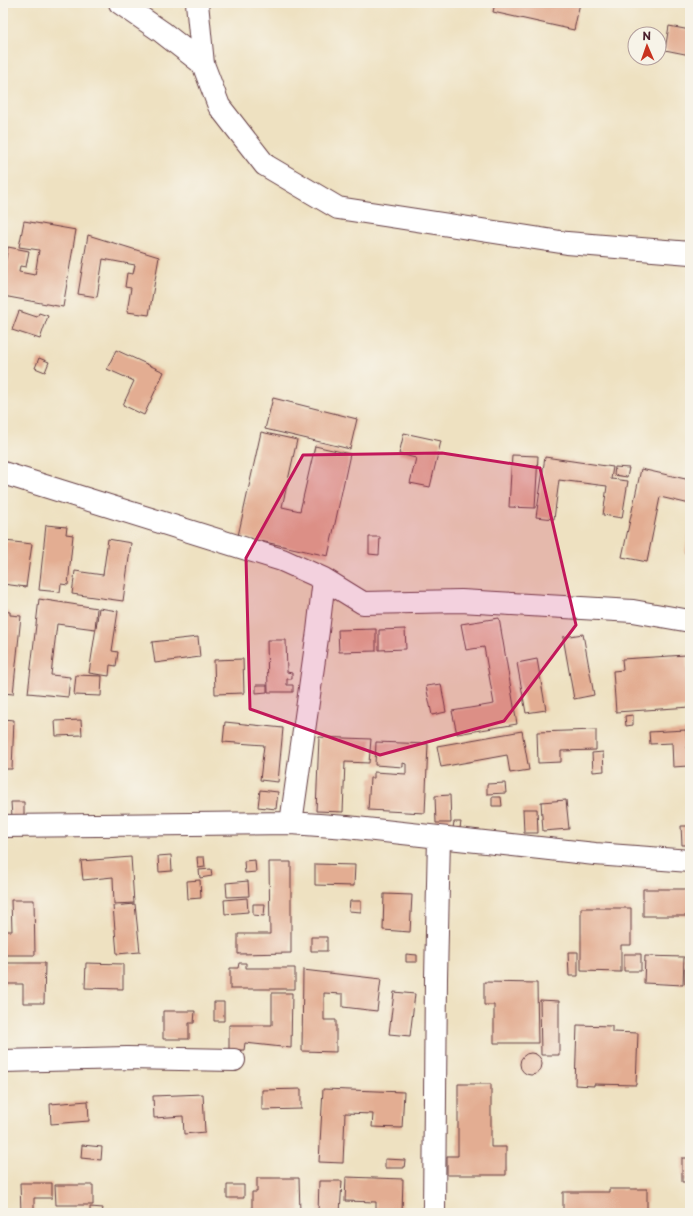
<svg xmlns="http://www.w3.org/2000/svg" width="693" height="1216" font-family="'Playpen Sans',sans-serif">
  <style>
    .building { fill: #e3ad92 }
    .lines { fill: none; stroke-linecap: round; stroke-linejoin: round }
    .minor-casing { stroke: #633c42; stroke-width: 24 }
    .minor { stroke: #fff; stroke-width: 22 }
    .marked { fill: #c2185b; fill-opacity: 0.2; stroke: #c2185b; stroke-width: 3; stroke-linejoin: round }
  </style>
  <rect width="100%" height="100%" fill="#f7f3e8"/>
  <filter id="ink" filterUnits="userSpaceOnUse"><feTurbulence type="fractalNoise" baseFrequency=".025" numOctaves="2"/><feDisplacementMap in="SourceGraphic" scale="8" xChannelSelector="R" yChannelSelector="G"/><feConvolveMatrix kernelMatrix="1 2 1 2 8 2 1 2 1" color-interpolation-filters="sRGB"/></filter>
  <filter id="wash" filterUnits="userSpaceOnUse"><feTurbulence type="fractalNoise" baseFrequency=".012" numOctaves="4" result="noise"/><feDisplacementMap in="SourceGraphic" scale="16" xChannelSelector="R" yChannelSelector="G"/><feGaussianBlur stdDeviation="0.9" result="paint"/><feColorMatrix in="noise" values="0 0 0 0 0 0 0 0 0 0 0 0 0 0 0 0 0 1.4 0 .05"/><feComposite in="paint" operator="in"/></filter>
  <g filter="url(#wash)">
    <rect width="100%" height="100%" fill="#eee1c1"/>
    <g id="blocks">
      <path class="building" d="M495,3H580L574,30L493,12Z
        M669,26L690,30V55L665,50Z
        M24,221L76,230L63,307L3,296V275L8,247L29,251L26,267L20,266L19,272L35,275L39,250L19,247Z
        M88,235L159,257L149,315L127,312L131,288L125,287L127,273L133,274L135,265L103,259L97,297L78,294Z
        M19,311L37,317L39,313L48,316L40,339L12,330Z
        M116,350L164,372L144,415L123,405L134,381L107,369Z
        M39,358L49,362L45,372L35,368Z
        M273,398L357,419L350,449L265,429Z
        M261,432L297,440L282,507L300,511L315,446L350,454L328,556L238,536Z
        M404,433L441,441L430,487L410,483L416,458L399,454Z
        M512,455L538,456L535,508L509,507Z
        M545,457L613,467L611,479L628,481L622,518L603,515L607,486L559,480L554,519L536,517Z
        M615,467L629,468L627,477L614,475Z
        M641,469L690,480V504L660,497L647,562L622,557Z
        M46,525L67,527L66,534L73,535L68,585L61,584L60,592L39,590Z
        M689,531H690V554L685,553Z
        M369,537H380L379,555L369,554Z
        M108,539L131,543L123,601L72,594L75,571L103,575Z
        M5,541L32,544L26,587L3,584V559Z
        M39,599L97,608L95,629L57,624L51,675L70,677L68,697L28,693Z
        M99,608L118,611L112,651L118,652L116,666L110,665L109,676L89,673Z
        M3,611L10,612V615L21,616L13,694L3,693Z
        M499,618L517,724L457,734L452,711L494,704L484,647L466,650L461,624Z
        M376,629V651L339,652L338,630Z
        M405,629L406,649L379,650V630Z
        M583,634L594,695L574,699L563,637Z
        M198,637L200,657L155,663L152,642Z
        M267,640H286L287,672L292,673V679H287V685H293V692H268Z
        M686,655L690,707L616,712L613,671L623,670L622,659Z
        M243,659L244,693L215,694L214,660Z
        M537,659L546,710L526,713L517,663Z
        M76,675L102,676L101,696L74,695Z
        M441,684L446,712L432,715L426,686Z
        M256,685H267V692L256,693Z
        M633,715V725L626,726L625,716Z
        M3,719L14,720L12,769H3Z
        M81,720L82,735L56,736L55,721Z
        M225,722L283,728L278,782L260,780L264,745L223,742Z
        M596,730V750L561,751V762L538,763L537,732Z
        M686,730L688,766L673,767L672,743L650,744L649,732Z
        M522,731L529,770L510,773L507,755L441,767L437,746Z
        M319,737L371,739L369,763L345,762L343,812L316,811Z
        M376,742L428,744L425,813L368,810L370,778H374V772L406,774V764L403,763V767L375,765Z
        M603,752L604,771L593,772L592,753Z
        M505,783L506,793L487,794V784Z
        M260,790L278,792L276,809L258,807Z
        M450,795L451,823H436L435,796Z
        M492,797H501L502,806H492Z
        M566,800L569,829L543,831L541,802Z
        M11,802H24V817H12Z
        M523,809H537L538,833H524Z
        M454,822H461L460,828H453Z
        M681,826H690V845H682Z
        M171,855L172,871L159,872L158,856Z
        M131,857L134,903L114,904L113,877L83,880L81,861Z
        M197,857H204L205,867L198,868Z
        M255,860L256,872L245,873L244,861Z
        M269,862H291V953L238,954V934H270Z
        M315,864L355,865L354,886L315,885Z
        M211,869L212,876L200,878L199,870Z
        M200,880L201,898L188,899L187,881Z
        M248,881L249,896L227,897L226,883Z
        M643,889H687L690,892V916H643Z
        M384,894L412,895L410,932L383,930Z
        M247,898L248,912L225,914L224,900Z
        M11,900H34L35,955H3V931H12Z
        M350,901H361V912L349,911Z
        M135,904L140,952L117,954L113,906Z
        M253,904H265L264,916L253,915Z
        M581,908H631V945H621V972L581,971Z
        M311,937H327V951H311Z
        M568,952H578V976H569Z
        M406,954L417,955V962H406Z
        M624,954H641V971H624Z
        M645,956L684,957L683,985L644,983Z
        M3,963H45L44,1003H23V984H3Z
        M86,963L123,964V989L85,988Z
        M239,963H246V968H295V989H230V968H238Z
        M685,968H690V984H685Z
        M303,970L381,979L377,1011L343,1007V994L324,993V1020H336V1052L302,1051Z
        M484,982L537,983L538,1043H494V1005H484Z
        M394,992L415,994L410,1036L389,1034Z
        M272,993H292L291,1048L245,1043L244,1050H229V1025H272Z
        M540,1000L559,1001V1055H541Z
        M214,1002H224V1021H214Z
        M163,1011H195L194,1023H189V1039H163Z
        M577,1025L612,1026V1032L638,1033L636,1085L594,1084V1086L575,1085Z
        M520 1064a11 11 0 1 1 22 0a11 11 0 1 1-22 0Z
        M458,1084H491V1147H506V1175H447V1156H458Z
        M301,1089V1109L262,1110V1090Z
        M323,1089L404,1092L402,1128L372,1127L373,1114L345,1113L343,1163L319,1162Z
        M203,1094L205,1132L184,1134L183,1116L154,1118L153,1096Z
        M88,1101L89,1121L51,1124L50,1104Z
        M82,1145L102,1147L101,1160L81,1158Z
        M682,1158H690V1182H682Z
        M385,1159L405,1160L404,1168H385Z
        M346,1177L403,1179L402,1213H376V1202L345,1201Z
        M257,1178H299L300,1213H243V1209H252V1192H257Z
        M319,1181H342L340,1213H318Z
        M20,1183H52V1198H34V1213H21Z
        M55,1185H93V1205H56Z
        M227,1185H244V1198H227Z
        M609,1189H647V1213H563V1192H609Z
        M90,1207L103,1208L102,1213H90Z"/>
    </g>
  </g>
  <g filter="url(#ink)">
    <use href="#blocks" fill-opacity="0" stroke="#633c42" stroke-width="1"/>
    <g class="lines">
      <g class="minor-casing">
        <path id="minor" d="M120,3L162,32L203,64
          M197,3L203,64L219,106L265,165L338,208L567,243L690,253
          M3,473L282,560L324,579L318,631L291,823
          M324,579L363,603L461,601L633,611L690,621
          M3,826L291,823L347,827L595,854L690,861
          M3,1061L127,1058L234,1060
          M434,1213L436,978L439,837"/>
      </g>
      <use href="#minor" class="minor"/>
    </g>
  </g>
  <path class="marked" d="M442,453L540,468L576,625L504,721L380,755L250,709L246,558L303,455Z"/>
  <rect width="693" height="1216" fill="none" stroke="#f7f3e8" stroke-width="16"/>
  <g transform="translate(647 46) rotate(358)"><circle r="19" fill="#f7f3e8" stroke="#b29e9c"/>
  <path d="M0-3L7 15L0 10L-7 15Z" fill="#c8321e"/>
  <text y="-6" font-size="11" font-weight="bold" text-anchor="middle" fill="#4a1f2b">N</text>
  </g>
</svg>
